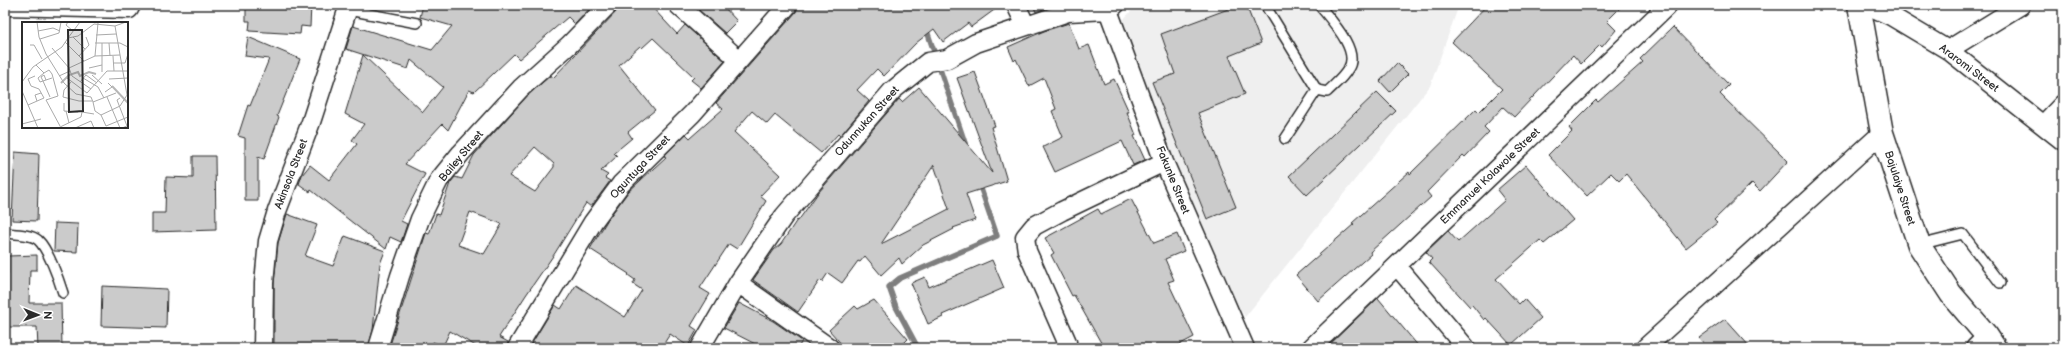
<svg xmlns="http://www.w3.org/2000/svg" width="2068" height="353" font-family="'Balsamiq Sans',sans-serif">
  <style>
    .built { fill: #efefef }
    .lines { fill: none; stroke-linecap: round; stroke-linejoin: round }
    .stream { stroke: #7e7e7e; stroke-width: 5.5 }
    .building { fill: #cbcbcb; stroke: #2b2b2b; fill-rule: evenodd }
    .service-casing { stroke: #2b2b2b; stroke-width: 12 }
    .minor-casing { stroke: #2b2b2b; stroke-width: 21 }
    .tertiary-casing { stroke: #2b2b2b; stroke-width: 25 }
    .service { stroke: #fff; stroke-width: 9 }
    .minor { stroke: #fff; stroke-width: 18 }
    .tertiary { stroke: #fff; stroke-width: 22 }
    .labels { text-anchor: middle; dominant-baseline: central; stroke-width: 3; stroke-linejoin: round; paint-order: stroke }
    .street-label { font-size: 11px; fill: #2b2b2b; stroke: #fff }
    .inset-river { fill: none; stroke: #b6b6b6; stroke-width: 2 }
    .inset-road { fill: none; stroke: #aaa; stroke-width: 1 }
    .view { fill: #2b2b2b; fill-opacity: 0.15; stroke: #2b2b2b; stroke-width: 2 }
    .inset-edge { fill: none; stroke: #2b2b2b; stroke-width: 2 }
  </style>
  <rect width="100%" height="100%" fill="#fff"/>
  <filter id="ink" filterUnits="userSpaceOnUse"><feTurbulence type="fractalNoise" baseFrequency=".025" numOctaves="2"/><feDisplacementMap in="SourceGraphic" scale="8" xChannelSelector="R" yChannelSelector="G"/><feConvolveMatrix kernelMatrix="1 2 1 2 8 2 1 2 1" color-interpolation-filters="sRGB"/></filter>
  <g filter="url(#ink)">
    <path class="built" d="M1137,5H1459L1430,86L1245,317L1219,273L1121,22Z"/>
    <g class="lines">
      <path class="stream" d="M926,28L966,146
        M918,348L896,307L889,287L900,278L997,236L979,183"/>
    </g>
    <path class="building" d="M246,5H311L310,27L301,26L300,34L249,31L250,21H246Z
      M423,5H593L575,24L568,17L519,59L514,54L474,92L469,90L448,130L442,124L405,164L425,174L401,221L407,224L401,242L390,237L386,249L311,190L310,192L299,184L302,175L310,165L329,180L357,144L352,140L364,124L345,114L363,55L423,112L443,87L411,60L408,69L346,49L353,26L432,50L452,26L420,17Z
      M618,5H650L677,34L685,25L725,61L701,88L691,80L694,77L653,38L642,48L640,46L619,65L655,110L628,132L632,138L614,153L617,156L601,171L608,175L605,178L610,181L591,207L586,203L555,253L526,295L499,337L508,342L507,348H479L450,331L443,346L433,342L431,348H389L426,233L429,234L436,214L439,215L450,183L455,177L462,179L474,155L528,95L551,75L553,78L616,12ZM535,147L554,164V167L535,192L509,176ZM470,212L502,224L484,254L458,245Z
      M703,5H722L737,21L725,33L699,10Z
      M798,5H1001L971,27L968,23L943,42L934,29L916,43L884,76L877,69L857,90L869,101L840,136L838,134L821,153L775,115L767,124L752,111L734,132L780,175L760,196L766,201L737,249L729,244L700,288L710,294L691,326L697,330L688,346L670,334L661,348H529L555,305L561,309L576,285L625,317L642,290L633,284L635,280L628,275L629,274L590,249L608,219L628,192L666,157L664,156L686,134L690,138L723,109L716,103L796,12Z
      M1033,5H1056L1036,12Z
      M1239,5H1246L1261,43L1229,56L1245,94L1198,113L1236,207L1207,219L1152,82L1175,74L1161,34Z
      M1487,5H1623L1607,21L1616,30L1602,47L1600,45L1581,64L1573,55L1514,117L1503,107L1484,127L1489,132L1465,157L1463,155L1427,192L1431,197L1370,252L1371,254L1318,301L1296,275L1354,224L1352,223L1409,172L1410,174L1476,109L1479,112L1502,89L1452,42Z
      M1069,23L1079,49L1089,45L1104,84L1114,79L1129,112H1127L1136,135L1134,136L1145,160L1133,165L1122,141L1055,172L1043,147L1063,137L1052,111L1056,109L1044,78L1029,86L1016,59L1014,61L1008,47L1044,31Z
      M1673,27L1729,85L1720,94L1788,161L1760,191L1752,183L1714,220L1717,223L1686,248L1626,174L1619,181L1611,173L1587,196L1548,155L1572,131L1569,127L1596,100L1598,102L1643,62L1640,59Z
      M248,37L300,59L277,116L279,117L264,159L258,157V201H245V138L238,136L248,105L250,106L269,59L245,56Z
      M1397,63L1408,74L1390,92L1380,81Z
      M975,72L995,126L991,127L1007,181L966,194L975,220L953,228L954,229L923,245L902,264L899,258L881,275L865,256L860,262L858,261L842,283L828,273L822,282L820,280L798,312L753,280L774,250L781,244L797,220L798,221L818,193L899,99L902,102L919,87L992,173L957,78ZM934,165L949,209L881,244Z
      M1377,92L1396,111L1307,195L1289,176Z
      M15,152L39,154L37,221L12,220Z
      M193,156H215L216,230L152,232V213H165L166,177L193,178Z
      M1526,165L1573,220L1544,244L1540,240L1496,279L1519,304L1524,299L1541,318L1511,345L1486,318L1484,320L1472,305L1470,307L1429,262L1432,259L1426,252L1448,231L1458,242L1505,200L1497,190Z
      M1131,199L1154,243L1177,234L1184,251L1165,259L1174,280L1168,282L1194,337L1173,348H1104L1074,295L1072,296L1051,255L1054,253L1045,238L1098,209L1101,214Z
      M287,214L317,225L305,256L333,266L345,236L385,251L380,264L373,330L368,348H274V284L278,243Z
      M55,223L78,224L77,252L54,251Z
      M37,255V270H30L29,303H61L62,348H38L37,327H5V274H8V256Z
      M992,260L1004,288L942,315L943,317L928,324L911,283L925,277L929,287Z
      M102,286L167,289L166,328L101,326Z
      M1378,298L1420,348H1326Z
      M874,300L908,339L899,348H845L829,330L855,306L858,309Z
      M739,303L773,321L802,341L798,348H763L724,328Z
      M1725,319L1751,348H1708L1699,338Z"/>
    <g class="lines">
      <g class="service-casing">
        <path id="service" d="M1265,5L1317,90L1327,92C1334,85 1343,78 1348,69C1361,51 1330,19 1319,5
          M348,10L417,23
          M1285,139L1317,90
          M5,233C14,234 31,234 38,240C48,249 59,280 63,293
          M1919,245L1963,234L2000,283"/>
      </g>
      <g class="minor-casing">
        <path id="minor" d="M678,5L738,59
          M1016,5L1026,26
          M1867,5L1891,16L1948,50L2063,141
          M5,6L129,9L131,5
          M1108,10L1164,162L1245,348
          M1948,50L2021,5
          M2043,125L2063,104
          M1397,266L1466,348
          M738,283L830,348
          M1067,342L1027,251L1025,237L1034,226L1062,211L1164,162
          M263,348L264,283L268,241L277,211L311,122L349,5
          M378,348L400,276L420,219L439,180L461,153L521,88L569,45L608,5
          M517,348L593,222L621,184L692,114L788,5
          M700,348L738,283L784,216L892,91L928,62L947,59L976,43L1068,12L1108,10L1115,5
          M1311,348L1668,5
          M1645,348L1882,133
          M1975,348L1987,336"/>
      </g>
      <g class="tertiary-casing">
        <path id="tertiary" d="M1859,5L1882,133L1919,245L1951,294L1987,336L1995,348"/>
      </g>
      <use href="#service" class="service"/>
      <use href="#minor" class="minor"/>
      <use href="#tertiary" class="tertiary"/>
    </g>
  </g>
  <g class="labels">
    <g class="street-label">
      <text transform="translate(1969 68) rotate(37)">Araromi Street</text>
      <text transform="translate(867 121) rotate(-48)">Odunnukan Street</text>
      <text transform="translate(461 156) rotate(-50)">Bailey Street</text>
      <text transform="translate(640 167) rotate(-47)">Oguntuga Street</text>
      <text transform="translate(291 174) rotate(-69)">Akinsola Street</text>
      <text transform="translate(1490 176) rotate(-44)">Emmanuel Kolawole Street</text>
      <text transform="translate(1173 180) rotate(68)">Fakunle Street</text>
      <text transform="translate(1900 188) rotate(72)">Bajulaiye Street</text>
    </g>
  </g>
  <g transform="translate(22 22)">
    <rect width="106" height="106" fill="#fff"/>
    <path class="inset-river" d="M39,61L47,53L56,50L58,54L67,50L74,52M90,64L106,81"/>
    <path class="inset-road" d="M15,0L17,15L24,32M46,0L44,3L51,9M16,9L31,6L38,9M74,13L94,12M51,15L63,27M46,16L58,0M18,17L37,11L39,0M43,20L62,39M73,21H98L106,25M80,21V50M87,21L88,34M8,23H12L20,37M30,26L47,46L50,54L69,67M24,32L42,61L54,72L69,75L71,80M57,34L67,23L64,15M73,34L76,1M91,34L92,49M91,41H103L106,32M14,43L22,51L27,48L30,52L36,74L24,78L38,104M47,46L73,34L98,33M67,46L80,43M22,51L16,56L18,60L21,59L28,75M70,53L80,62M37,54L48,49M45,56L65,71L85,49H106M61,56L76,65L82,76M87,57L106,56M24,58L22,53L19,55L21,59L30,56M0,60L11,45L40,25L46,16L56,14L72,2L93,4L104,0M49,60L42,68L41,75L57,79H70M58,60L64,53L75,61M0,69L16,106M83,70L90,65L86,61M85,75L98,106M98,76L95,78L105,104L100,106M15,79L13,73L19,71M71,80L94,71M71,80L73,89L79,93M42,81V89L56,90M6,83L22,76L17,67L9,64L6,57L13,54M44,89L47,101M79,93L98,84L105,73L93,4M79,93L84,104L106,95M0,102L19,97M36,106L59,95L60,90L72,92M53,106L69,99L72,106"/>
    <path class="view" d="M46,8H60L61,89L47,90Z"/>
    <rect width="106" height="106" class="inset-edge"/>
  </g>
  <rect width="2068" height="353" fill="none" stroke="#fff" stroke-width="20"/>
  <rect x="10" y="10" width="2048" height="333" fill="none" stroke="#2b2b2b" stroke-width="1.5" filter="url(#ink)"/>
  <g transform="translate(38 315) rotate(91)" stroke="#ffffff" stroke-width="3" paint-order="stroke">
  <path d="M0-3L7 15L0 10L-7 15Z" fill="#2b2b2b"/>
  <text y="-6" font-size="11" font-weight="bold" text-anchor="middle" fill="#2b2b2b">N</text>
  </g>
</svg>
